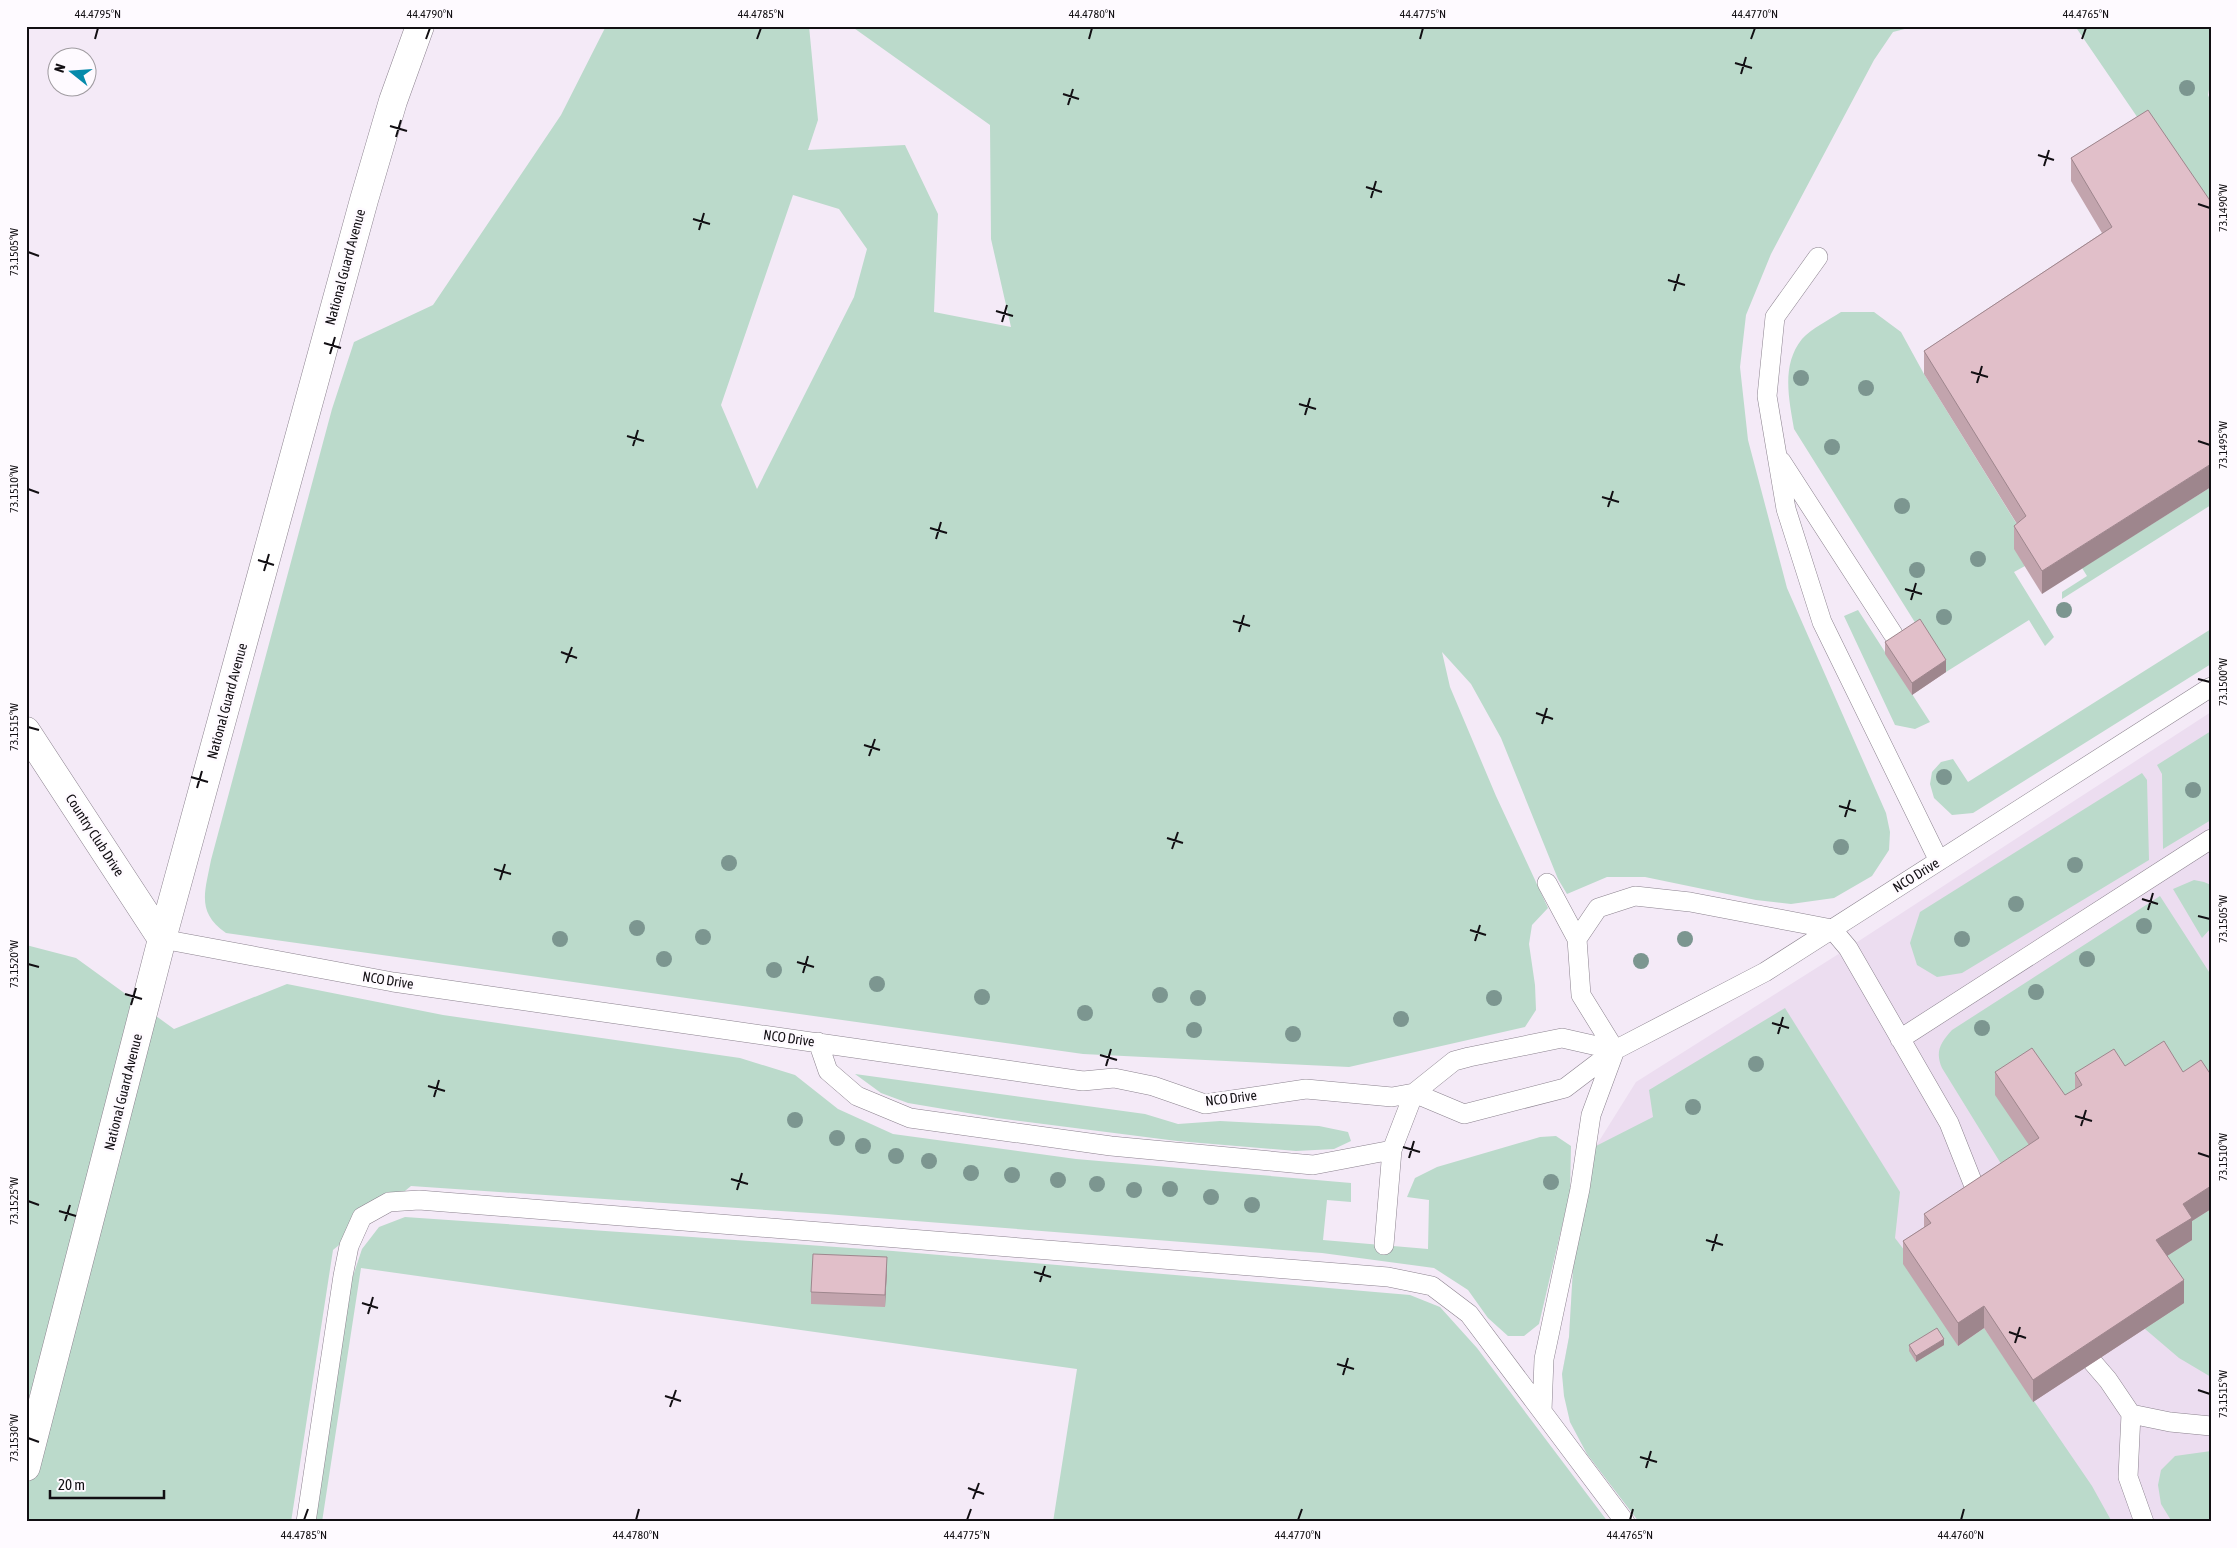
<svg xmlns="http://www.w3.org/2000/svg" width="2237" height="1548" font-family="'Asap Condensed',sans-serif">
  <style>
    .built { fill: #ecddf0 }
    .green { fill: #bbdacb; fill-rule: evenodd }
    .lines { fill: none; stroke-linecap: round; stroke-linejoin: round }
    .service-casing { stroke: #8b828e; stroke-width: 20 }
    .minor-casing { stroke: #8b828e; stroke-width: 29 }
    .service { stroke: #fff; stroke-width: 19 }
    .minor { stroke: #fff; stroke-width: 28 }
    .tree { fill: #7c9690 }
    .wall { fill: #c2a4ad }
    .shaded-wall { fill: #9e868d }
    .building { fill: #e1bfc9; stroke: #9e868d }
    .ticks { fill: none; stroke: #120f13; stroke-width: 2 }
    .labels { text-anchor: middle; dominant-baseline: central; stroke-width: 5; stroke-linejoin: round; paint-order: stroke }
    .street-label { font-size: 14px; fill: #120f13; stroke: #fefaff }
    .neatline { fill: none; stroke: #120f13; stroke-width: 2 }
    .ticks-label { font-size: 12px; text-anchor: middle; fill: #120f13 }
  </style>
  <rect width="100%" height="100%" fill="#f4eaf7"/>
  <path class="built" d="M2211,712V1522H1639L1587,1454L1570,1422L1562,1374L1569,1337L1573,1269L1596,1146L1636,1082L1848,948Z"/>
  <path class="green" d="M606,26H809L818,120L808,150L905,145L938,214L934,312L1011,327L991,239L990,125L851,26H1916L1893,32L1874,60L1771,254L1746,315L1740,367L1748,440L1787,588L1886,813L1890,832L1889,850L1872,876L1834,898L1791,904L1756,900L1645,877H1607L1567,894L1558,879L1501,738L1471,684L1442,652L1450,687L1496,796L1548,908L1532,925L1529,944L1535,985L1536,1010L1525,1027L1349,1067L1083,1054L226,933C196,912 205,892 211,860L332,409L354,342L433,305L561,115ZM793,195L839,209L867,249L854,297L757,489L721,405Z
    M2075,26H2211V78L2208,95L2211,102V225Z
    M1841,312H1874L1901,332L1924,374L2026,539L2025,566L2014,572L2054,637L2045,646L2029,620L1946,672L1794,429C1789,399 1781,365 1802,339C1812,328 1829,320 1841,312Z
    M2211,487V505L2062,599V592L2087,576L2082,568Z
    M1858,610L1930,722L1915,729L1895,725L1844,616Z
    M2211,629V664L1973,813L1952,815L1934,798L1930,784L1932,772L1941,762L1953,759L1968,782Z
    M2211,731V820L2163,849L2162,774L2157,765Z
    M2142,773L2147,780L2149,860L1962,973L1937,977L1917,965L1910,943L1920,912Z
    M2194,880L2204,882L2211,885V928L2202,938L2173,889Z
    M2160,896L2211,975V1098L2039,1161L2011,1180L1942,1068C1935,1052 1940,1043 1952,1030Z
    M26,945L76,958L174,1029L287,984L443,1015L740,1058L795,1075L838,1109L893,1134L1076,1159L1351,1183V1202L1327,1200L1323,1240L1428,1249L1429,1200L1407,1197L1415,1178L1437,1167L1540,1137L1556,1136L1571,1146L1570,1192L1539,1324L1524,1336H1508L1488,1318L1468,1290L1434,1268L1322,1253L826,1214L411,1186L333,1250L291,1522H26Z
    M1785,1008L1900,1192L1895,1238L1911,1259L1958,1346L1984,1328L2092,1486L2112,1522H1639L1587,1454L1570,1422L1564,1396L1562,1374L1569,1337L1573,1269L1596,1146L1653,1117L1649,1090Z
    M855,1074L1145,1114L1178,1124L1220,1121L1319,1126L1348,1132L1351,1141L1334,1149L1296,1151L1177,1141L997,1118L908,1103L881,1093Z
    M2211,1209V1377L2179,1358L2145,1329L2156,1263L2183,1226Z
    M405,1217L893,1251L1410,1295L1440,1307L1477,1348L1608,1522H1053L1077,1369L361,1268L322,1522H315L350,1285L362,1249L379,1227Z
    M2211,1451V1522H2172L2161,1504L2158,1485L2161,1470L2175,1456Z"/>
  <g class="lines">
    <g class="service-casing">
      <path id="service" d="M1818,257L1775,317L1767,396L1786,509L1822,622L1939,861
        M1781,461L1893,634
        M1547,883L1577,939
        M162,939L393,982L1083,1081L1114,1078L1153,1086L1205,1104L1306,1089L1392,1097L1414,1093L1454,1061L1469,1057L1562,1038L1615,1050
        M1900,1039L2211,839
        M818,1042L828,1071L857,1096L910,1118L1111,1146L1313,1165L1392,1150
        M1615,1050L1581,995L1577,939L1598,908L1635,896L1690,902L1832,929L1848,948L1949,1123L1976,1191L1983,1203
        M1414,1093L1464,1114L1565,1088L1615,1050L1765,972L2211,687
        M1384,1245L1392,1150L1414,1093
        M2077,1344L2108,1380L2131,1414L2128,1477L2144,1522
        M1542,1411L1544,1359L1580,1189L1591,1115L1615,1050
        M2131,1414L2170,1422L2211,1426
        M306,1522L343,1276L349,1246L362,1217L389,1202L419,1200L1388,1277L1432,1286L1469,1314L1625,1522"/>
    </g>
    <g class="minor-casing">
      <path id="minor" d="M26,731L162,939
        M26,1467L162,939L364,200L393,101L420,26"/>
    </g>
    <use href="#service" class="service"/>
    <use href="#minor" class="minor"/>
  </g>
  <g class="tree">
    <circle cx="2187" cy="88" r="8"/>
    <circle cx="1801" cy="378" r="8"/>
    <circle cx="1866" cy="388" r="8"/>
    <circle cx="1832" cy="447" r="8"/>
    <circle cx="1902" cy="506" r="8"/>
    <circle cx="1978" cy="559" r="8"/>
    <circle cx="1917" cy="570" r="8"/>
    <circle cx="2064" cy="610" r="8"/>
    <circle cx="1944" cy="617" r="8"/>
    <circle cx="1944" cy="777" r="8"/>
    <circle cx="2193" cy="790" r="8"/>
    <circle cx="1841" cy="847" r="8"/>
    <circle cx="729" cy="863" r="8"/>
    <circle cx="2075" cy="865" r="8"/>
    <circle cx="2016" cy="904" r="8"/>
    <circle cx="2144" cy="926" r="8"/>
    <circle cx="637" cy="928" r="8"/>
    <circle cx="703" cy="937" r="8"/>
    <circle cx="560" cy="939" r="8"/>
    <circle cx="1685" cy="939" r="8"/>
    <circle cx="1962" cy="939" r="8"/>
    <circle cx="664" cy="959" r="8"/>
    <circle cx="2087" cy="959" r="8"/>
    <circle cx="1641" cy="961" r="8"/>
    <circle cx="774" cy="970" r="8"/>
    <circle cx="877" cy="984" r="8"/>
    <circle cx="2036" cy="992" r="8"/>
    <circle cx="1160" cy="995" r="8"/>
    <circle cx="982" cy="997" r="8"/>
    <circle cx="1198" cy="998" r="8"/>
    <circle cx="1494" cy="998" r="8"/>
    <circle cx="1085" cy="1013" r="8"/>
    <circle cx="1401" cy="1019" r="8"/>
    <circle cx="1982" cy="1028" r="8"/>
    <circle cx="1194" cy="1030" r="8"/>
    <circle cx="1293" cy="1034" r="8"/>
    <circle cx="1756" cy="1064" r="8"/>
    <circle cx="1693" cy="1107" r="8"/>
    <circle cx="795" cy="1120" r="8"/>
    <circle cx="837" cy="1138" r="8"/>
    <circle cx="863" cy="1146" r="8"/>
    <circle cx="896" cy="1156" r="8"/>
    <circle cx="929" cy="1161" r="8"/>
    <circle cx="971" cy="1173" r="8"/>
    <circle cx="1012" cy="1175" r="8"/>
    <circle cx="1058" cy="1180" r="8"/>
    <circle cx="1551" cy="1182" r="8"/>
    <circle cx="1097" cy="1184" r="8"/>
    <circle cx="1170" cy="1189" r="8"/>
    <circle cx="1134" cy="1190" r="8"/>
    <circle cx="1211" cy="1197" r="8"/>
    <circle cx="1252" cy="1205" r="8"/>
  </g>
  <path class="wall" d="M2148,110L2042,594L2014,549V526L2017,524L1924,374V351L2102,233L2071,181V158Z
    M1885,642L1946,672L1912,695L1885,654Z
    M2125,1066L2211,1075V1209L2192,1221V1240L2167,1256L2184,1303L2033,1402L1984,1328L1958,1346L1903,1264V1241L1924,1227V1214L2029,1145L1995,1095V1072L2065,1095L2075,1090V1073Z
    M887,1269L885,1307L811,1304V1292Z
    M1909,1345H1944L1916,1362L1909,1351Z"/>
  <path class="shaded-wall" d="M2211,464V487L2042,594V571Z
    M1946,660V672L1912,695V683Z
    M2211,1186V1209L2192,1221V1240L2156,1263V1240L2183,1204Z
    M887,1257V1269L885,1307V1295Z
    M2184,1280V1303L2033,1402V1380Z
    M1984,1306V1328L1958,1346V1323Z
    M1944,1339V1345L1916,1362V1356Z"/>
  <path class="building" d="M2148,110L2211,202V464L2042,571L2014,526L2026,516L1924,351L2112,227L2071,158Z
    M1920,619L1946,660L1912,683L1885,642Z
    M2164,1041L2183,1072L2201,1060L2211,1075V1186L2183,1204L2192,1218L2156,1240L2184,1280L2033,1380L1984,1306L1958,1323L1903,1241L1931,1223L1924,1214L2039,1138L1995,1072L2032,1048L2065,1095L2082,1085L2075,1073L2114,1049L2125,1066Z
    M813,1254L887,1257L885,1295L811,1292Z
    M1937,1328L1944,1339L1916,1356L1909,1345Z"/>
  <path class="ticks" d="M95,39L98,28M426,39L430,28M757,39L761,28M1089,39L1092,28M1420,39L1423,28M1751,39L1755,28M2082,39L2086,28M1735,63L1752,68M1741,74L1746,57M1063,94L1079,99M1068,105L1073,89M390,126L407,131M396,137L401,120M2038,155L2054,160M2044,166L2049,150M1366,187L1382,192M1371,198L1376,181M2198,204L2210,208M693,219L710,224M699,230L704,213M28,252L39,256M1668,280L1685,285M1674,291L1679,274M996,311L1013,316M1002,322L1007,305M324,343L341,348M330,354L335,337M1971,372L1988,377M1977,383L1982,366M1299,404L1316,409M1305,415L1310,398M627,436L644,441M2198,441L2210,445M633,446L638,430M28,489L39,493M1602,497L1619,502M1608,507L1613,491M930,528L947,533M936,539L941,522M258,560L274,565M264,571L269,554M1905,589L1922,594M1911,600L1916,583M1233,621L1250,626M1239,632L1244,615M561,652L577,658M566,663L572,647M2198,679L2210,682M1536,713L1553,719M1542,724L1547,708M28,727L39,730M864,745L880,750M869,756L875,739M191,777L208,782M197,788L202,771M1839,806L1856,811M1845,817L1850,800M1167,838L1183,843M1172,849L1178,832M494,869L511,874M500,880L505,864M2142,899L2158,904M2148,910L2153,893M2198,916L2210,919M1470,930L1486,935M1475,941L1480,925M797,962L814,967M28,964L39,967M803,973L808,956M125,994L142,999M131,1005L136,988M1772,1023L1789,1028M1778,1034L1783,1017M1100,1055L1117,1060M1106,1066L1111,1049M428,1086L445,1091M434,1097L439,1080M2075,1116L2092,1121M2081,1126L2086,1110M1403,1147L1420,1152M2198,1153L2210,1157M1409,1158L1414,1141M731,1179L748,1184M737,1190L742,1173M28,1201L39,1205M59,1211L76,1216M65,1221L70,1205M1706,1240L1723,1245M1712,1251L1717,1234M1034,1272L1051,1277M1040,1282L1045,1266M362,1303L378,1308M368,1314L373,1297M2009,1332L2026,1338M2015,1343L2020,1327M1337,1364L1354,1369M1343,1375L1348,1358M2198,1390L2210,1394M665,1396L681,1401M670,1407L676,1390M28,1438L39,1442M1640,1457L1657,1462M1646,1468L1651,1451M968,1488L984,1494M973,1499L979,1483M304,1520L308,1509M636,1520L639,1509M967,1520L971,1509M1298,1520L1302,1509M1630,1520L1633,1509M1961,1520L1964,1509"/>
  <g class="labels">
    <g class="street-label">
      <text transform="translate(345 267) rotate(-75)">National Guard Avenue</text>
      <text transform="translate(227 701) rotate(-75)">National Guard Avenue</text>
      <text transform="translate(95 835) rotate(57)">Country Club Drive</text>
      <text transform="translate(1916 875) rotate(-32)">NCO Drive</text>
      <text transform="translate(388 980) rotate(9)">NCO Drive</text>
      <text transform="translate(789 1038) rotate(8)">NCO Drive</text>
      <text transform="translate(123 1092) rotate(-76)">National Guard Avenue</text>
      <text transform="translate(1231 1098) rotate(-7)">NCO Drive</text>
    </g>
  </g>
  <rect width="2237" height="1548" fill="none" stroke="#fefaff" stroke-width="55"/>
  <g transform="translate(72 72) rotate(287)"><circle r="24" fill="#fefaff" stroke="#a09ca1"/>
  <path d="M0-4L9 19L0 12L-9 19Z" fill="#058aab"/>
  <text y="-8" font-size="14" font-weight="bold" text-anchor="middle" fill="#120f13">N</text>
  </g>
  <path d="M50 1490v8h114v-8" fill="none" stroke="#120f13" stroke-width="2.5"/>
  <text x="58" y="1490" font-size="15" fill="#120f13" stroke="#fefaff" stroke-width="4" paint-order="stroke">20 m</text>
  <rect x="28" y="28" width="2182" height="1492" class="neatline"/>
  <g class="ticks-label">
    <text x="98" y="18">44.4795°N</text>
    <text x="430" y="18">44.4790°N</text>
    <text x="761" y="18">44.4785°N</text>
    <text x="1092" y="18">44.4780°N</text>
    <text x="1423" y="18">44.4775°N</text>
    <text x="1755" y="18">44.4770°N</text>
    <text x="2086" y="18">44.4765°N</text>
    <text transform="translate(2223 208) rotate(-90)" y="4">73.1490°W</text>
    <text transform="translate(14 252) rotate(-90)" y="4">73.1505°W</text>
    <text transform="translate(2223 445) rotate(-90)" y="4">73.1495°W</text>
    <text transform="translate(14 489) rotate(-90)" y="4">73.1510°W</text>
    <text transform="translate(2223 682) rotate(-90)" y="4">73.1500°W</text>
    <text transform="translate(14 727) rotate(-90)" y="4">73.1515°W</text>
    <text transform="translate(2223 919) rotate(-90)" y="4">73.1505°W</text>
    <text transform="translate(14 964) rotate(-90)" y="4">73.1520°W</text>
    <text transform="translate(2223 1157) rotate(-90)" y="4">73.1510°W</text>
    <text transform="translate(14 1201) rotate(-90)" y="4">73.1525°W</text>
    <text transform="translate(2223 1394) rotate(-90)" y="4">73.1515°W</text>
    <text transform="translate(14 1438) rotate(-90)" y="4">73.1530°W</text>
    <text x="304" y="1539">44.4785°N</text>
    <text x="636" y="1539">44.4780°N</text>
    <text x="967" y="1539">44.4775°N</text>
    <text x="1298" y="1539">44.4770°N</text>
    <text x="1630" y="1539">44.4765°N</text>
    <text x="1961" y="1539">44.4760°N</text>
  </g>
</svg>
